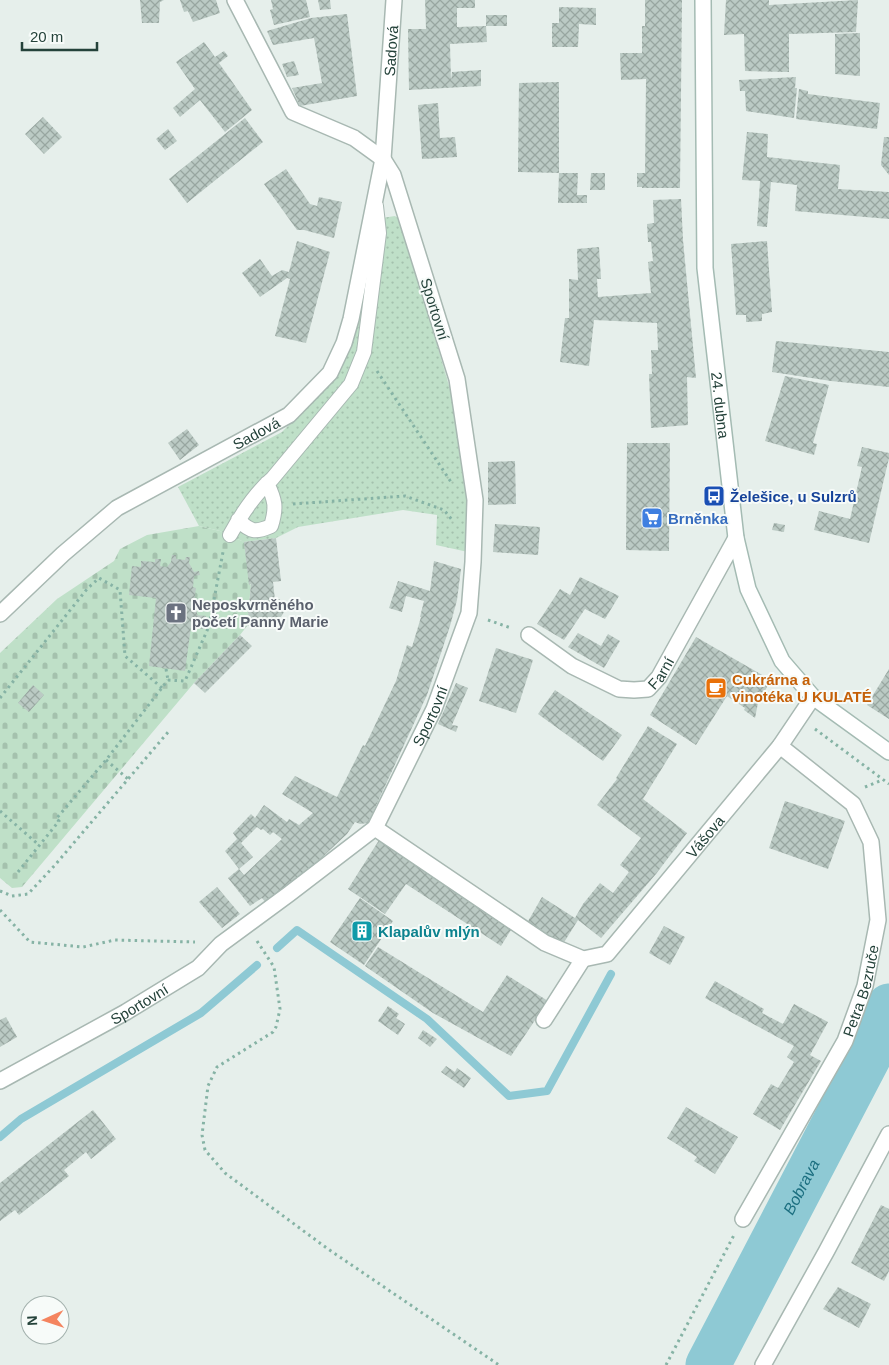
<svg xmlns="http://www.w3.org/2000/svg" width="889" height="1365" font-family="Helvetica,sans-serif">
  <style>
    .cemetery { fill: url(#cemetery-stones) }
    .park { fill: url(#park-dots) }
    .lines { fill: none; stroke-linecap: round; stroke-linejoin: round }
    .stream { stroke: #8ec9d4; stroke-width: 8 }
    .river { stroke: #8ec9d4; stroke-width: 45 }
    .building { fill: url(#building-cross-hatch) }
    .lane-casing { stroke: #a8b8b2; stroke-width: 16 }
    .street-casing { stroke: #a8b8b2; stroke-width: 18 }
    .secondary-casing { stroke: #a4bbb3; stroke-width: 18 }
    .path { stroke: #86b3a5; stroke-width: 3; stroke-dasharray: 2.5 4; stroke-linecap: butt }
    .lane { stroke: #fff; stroke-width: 14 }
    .street { stroke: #fff; stroke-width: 15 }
    .secondary { stroke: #fff; stroke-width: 15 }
    .labels { text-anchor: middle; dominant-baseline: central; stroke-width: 4; stroke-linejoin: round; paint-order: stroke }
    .street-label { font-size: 15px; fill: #24423a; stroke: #f7fbf9 }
    .transit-label { font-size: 15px; font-weight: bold; fill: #164399; stroke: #f7fbf9; text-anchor: start }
    .shop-label { font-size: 15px; font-weight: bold; fill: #366cbe; stroke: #f7fbf9; text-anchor: start }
    .worship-label { font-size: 15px; font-weight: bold; fill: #5b616d; stroke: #f7fbf9; text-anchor: start }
    .food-label { font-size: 15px; font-weight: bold; fill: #c56008; stroke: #f7fbf9; text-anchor: start }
    .culture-label { font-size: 15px; font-weight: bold; fill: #0d838f; stroke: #f7fbf9; text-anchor: start }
    .water-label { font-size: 16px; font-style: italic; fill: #1c6f80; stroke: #f7fbf9 }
  </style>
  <defs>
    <pattern id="cemetery-stones" width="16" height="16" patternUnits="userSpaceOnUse" patternTransform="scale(1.25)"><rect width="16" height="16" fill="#bfe0c8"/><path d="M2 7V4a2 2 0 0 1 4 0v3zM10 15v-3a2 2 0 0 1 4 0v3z" fill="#a4c1ad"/></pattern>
    <pattern id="park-dots" width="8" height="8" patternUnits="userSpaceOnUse" patternTransform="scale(1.25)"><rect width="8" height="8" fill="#bfe0c8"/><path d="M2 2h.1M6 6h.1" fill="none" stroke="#a4c1ad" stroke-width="1.8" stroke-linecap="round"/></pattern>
    <pattern id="building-cross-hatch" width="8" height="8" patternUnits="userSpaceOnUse" patternTransform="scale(1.25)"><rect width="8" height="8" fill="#bbcac4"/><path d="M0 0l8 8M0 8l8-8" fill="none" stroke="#98a6a0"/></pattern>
  </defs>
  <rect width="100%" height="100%" fill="#e6efeb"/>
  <path class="cemetery" d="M199,526L220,531L244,542L250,585L251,584L247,626L240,635L194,683L22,887L12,888L0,878V653L57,599L114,561L120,549L147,535Z"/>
  <path class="park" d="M395,216L401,221L454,403L469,490L468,552L436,545L437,515L403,510L298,527L276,538L244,542L220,531L199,526L178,487L282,432L338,375L355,333L382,218Z"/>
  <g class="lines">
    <path class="stream" d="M277,948L297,930L427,1019L509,1096L547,1091L611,974
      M0,1137L21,1119L201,1013L257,965"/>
    <path class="river" id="s1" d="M708,1365L877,1041L889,1006"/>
  </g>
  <path class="building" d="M140,0H164L160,2L159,23H142Z
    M180,0H216L220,13L193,22L188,11L184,12Z
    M271,0H306L310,17L274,25L270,10L273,9Z
    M318,0H330L331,9L320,10Z
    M425,0H475V8H457V27L486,26L487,42L450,44L451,81L452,72L481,70V86L409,90L408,29H426Z
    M645,0H682L680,188H642V187H637V173H645L646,79L621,80L620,53H642V26H645Z
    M726,0H769V5L858,0L856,32L789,34V72L745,71L744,34L724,35Z
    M559,7L596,8V25L579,24L578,47H552V23H559Z
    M347,14L357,96L300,106L292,88L322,83L314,38L273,45L267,31L311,18Z
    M486,15H507V26H486Z
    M860,33V76L835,74V34Z
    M204,42L215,57L224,51L228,56L219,63L252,110L225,132L200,100L180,117L173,108L195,89L176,62Z
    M294,61L299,75L287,77L282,64Z
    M796,77L795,88H797L794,118L746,111L745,91H740L739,80Z
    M559,82V173H578L577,195H587V203H558L559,173L518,172L519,83Z
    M799,89L808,91V94L880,103L877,129L796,119Z
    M438,103L440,138L455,137L457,157L422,159L418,105Z
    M43,117L62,137L44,154L25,134Z
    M245,118L263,142L187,203L169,179Z
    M168,129L177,141L165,150L156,139Z
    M747,132L768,134L767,157L840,165L838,189L889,192V219L795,211L797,185L771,182L767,227L757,226L760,181L742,180Z
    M884,137H889V175L881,165Z
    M286,169L310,204L317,206L319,197L342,202L334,238L304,230H297L264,184Z
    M591,173H605V190H590Z
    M681,199L683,240L696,378L687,377L688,425L651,428L649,374H652L651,350H658L657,323L594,320L589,366L560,362L565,318H569V279L578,280L577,249L599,247L601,279H597L598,297L651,293L648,262L653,261L651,242H648L647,224L654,223L653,200Z
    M297,241L330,252L306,343L275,336L290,279L287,278L260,297L242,273L260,259L272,276L282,270L289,272Z
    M767,241L772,312L762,314V321L746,322V315H736L731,244Z
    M776,341L889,352V387L831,381L772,372Z
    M785,376L829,385L813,443L817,444L814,455L765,441Z
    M187,429L199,445L180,460L168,443Z
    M627,443H670L669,551L626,550Z
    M862,447L889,453V458L869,543L814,530L819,511L850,519L862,467L857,466Z
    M515,461L516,504L488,505V462Z
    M774,523L785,525L784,532L772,530Z
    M495,524L540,527L538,555L493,552Z
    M276,538L281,581L273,582L275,600L279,599L284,603V612L281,617L265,619V624L247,626L251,584L249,585L244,542Z
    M172,555H176V559L185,560L186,557H190L189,563L194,572L199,571L200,575L194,576L193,587L196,588L193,610L197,611V615L206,616L204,629L191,627L185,671L149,666L156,598L129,595L132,566L141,567V561L155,562V559H161L160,566L167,567L171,562Z
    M434,561L461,569L457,600L450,626L427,695L368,823L360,824L355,822L347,834L314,865L266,903L262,898L250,906L228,878L239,869L244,875L282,839L273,832L270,835L263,829L261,830L257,827L241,843L253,857L239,869L225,851L237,839L233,833L251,814L255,818L264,805L287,822L289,819L299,825L313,813L282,794L295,776L337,797L363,745L365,746L396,681L407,645L412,647L421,617H420L424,601L406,596L402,612L389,608L398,581L430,591Z
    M580,577L619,596L605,619L585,609L564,640L537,624L560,589L570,595Z
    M578,633L601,646L608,634L620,641L604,668L568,647Z
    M240,635L252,646L205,693L194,683Z
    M696,637L771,680L758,703L755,718L744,710L745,708L727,696L696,745L650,715Z
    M496,648L533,660L516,713L479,701Z
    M889,669V719L867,705Z
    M456,683L468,688L452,725L458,726L456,732L438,724Z
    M33,685L44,695L29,712L18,703Z
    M555,690L622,735L603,761L538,714Z
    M648,726L677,744L643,799L687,833L656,874L601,938L578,920L563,944L527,923L542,897L575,918L583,904L600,883L613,893L629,872L620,865L641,838L597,805L617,779L616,778Z
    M785,801L845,821L828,869L769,848Z
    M381,837L419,866L511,930L501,946L406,884L385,914L348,889Z
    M217,887L240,914L222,928L199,902Z
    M360,898L393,921L364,965L330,942Z
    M664,926L685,937L670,965L649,953Z
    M378,947L483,1012L507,975L548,1001L511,1056L433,1013L365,966Z
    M715,981L764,1009L762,1013L783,1024L794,1004L828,1022L810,1055L821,1061L780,1130L753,1114L771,1084L778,1088L794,1062L787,1057L794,1046L705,998Z
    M388,1006L399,1014L396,1018L405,1024L398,1035L378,1021Z
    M6,1017L17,1037L0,1047V1020Z
    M423,1030L437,1039L430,1047L418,1038Z
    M446,1066L455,1072L457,1068L471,1078L464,1088L441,1072Z
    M686,1107L738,1137L715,1174L694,1161L697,1157L667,1138Z
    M93,1110L116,1139L91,1159L86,1152L64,1170L69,1176L19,1215L15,1210L0,1221V1183Z
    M881,1205L889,1209V1271L884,1281L851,1263Z
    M838,1287L871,1304L859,1328L823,1309Z"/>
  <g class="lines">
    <g class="lane-casing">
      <path id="lane" d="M238,520C251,532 255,533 271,526C277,507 275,500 267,483
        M230,535C241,515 254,494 272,479L351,384L364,352L379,233L376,206"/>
    </g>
    <g class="street-casing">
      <g id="street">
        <path id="s2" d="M0,614L63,554L117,508L289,415L330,373L344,343L351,319L383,159L394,0"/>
        <path id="s3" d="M529,635L572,666L619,689L634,690L648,689L659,677L736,538"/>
        <path id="s4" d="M375,828L545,943L583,959L607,954L780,746L813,697"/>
        <path d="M544,1020L583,959"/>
        <path id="s5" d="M0,1081L126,1012L198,968L221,944L289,894L375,828L434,709L469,613L473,562L475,500L457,379L393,175L383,159L354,138L293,112L235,0"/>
        <path id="s6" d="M743,1219L845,1041L865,986L878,920L871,842L853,804L780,746"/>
        <path d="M763,1365L826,1252L889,1134"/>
      </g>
    </g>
    <g class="secondary-casing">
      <g id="secondary">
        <path id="s7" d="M703,0L705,268L736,538L748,589L782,661L813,697L889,752"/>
      </g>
    </g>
    <path class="path" d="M377,371L451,482
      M293,504L405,496L444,510L453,521
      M488,620L511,628
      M166,669L168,680
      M168,680L185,681L209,626L223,552
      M0,698L87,589L99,578L120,590L125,656L162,688
      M815,729L889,784
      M106,760L128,779
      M865,787L882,780
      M0,811L39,845
      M18,872L59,821L56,819L106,760L168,680
      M0,891L12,896L28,894L55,865L169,731
      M0,910L30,942L83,947L115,940L195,942
      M257,941L274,967L280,1009L276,1027L273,1032L217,1067L208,1086L202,1135L205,1150L225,1173L328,1249L499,1365
      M666,1365L734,1235"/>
    <use href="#lane" class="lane"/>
    <use href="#street" class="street"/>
    <use href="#secondary" class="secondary"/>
  </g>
  <defs>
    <g id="bus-square" transform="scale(1.125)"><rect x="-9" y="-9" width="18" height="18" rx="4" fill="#1a4fb4" stroke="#f7fbf9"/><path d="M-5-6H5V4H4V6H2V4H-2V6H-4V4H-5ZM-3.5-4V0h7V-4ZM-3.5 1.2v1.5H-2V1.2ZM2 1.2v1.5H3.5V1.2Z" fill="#fff"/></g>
    <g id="supermarket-square" transform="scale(1.125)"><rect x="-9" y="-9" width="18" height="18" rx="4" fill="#3f7fe0" stroke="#f7fbf9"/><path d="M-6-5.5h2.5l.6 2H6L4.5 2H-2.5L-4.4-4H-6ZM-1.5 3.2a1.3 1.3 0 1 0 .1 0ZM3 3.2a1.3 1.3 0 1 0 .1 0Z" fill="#fff"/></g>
    <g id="church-square" transform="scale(1.125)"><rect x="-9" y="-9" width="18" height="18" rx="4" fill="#6b7280" stroke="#f7fbf9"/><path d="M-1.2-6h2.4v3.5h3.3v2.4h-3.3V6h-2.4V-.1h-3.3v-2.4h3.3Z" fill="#fff"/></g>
    <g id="cafe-square" transform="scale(1.125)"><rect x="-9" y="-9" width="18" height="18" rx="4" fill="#e8710a" stroke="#f7fbf9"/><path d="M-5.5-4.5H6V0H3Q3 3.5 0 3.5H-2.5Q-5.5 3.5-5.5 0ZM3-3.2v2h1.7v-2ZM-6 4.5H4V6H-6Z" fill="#fff"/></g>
    <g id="building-square" transform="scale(1.125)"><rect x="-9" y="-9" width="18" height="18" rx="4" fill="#0f9aa8" stroke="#f7fbf9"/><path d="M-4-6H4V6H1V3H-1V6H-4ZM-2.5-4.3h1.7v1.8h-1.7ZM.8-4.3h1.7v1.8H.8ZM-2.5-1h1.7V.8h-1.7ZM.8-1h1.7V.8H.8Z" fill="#fff"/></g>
  </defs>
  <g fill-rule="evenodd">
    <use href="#bus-square" x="714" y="496"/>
    <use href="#supermarket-square" x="652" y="518"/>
    <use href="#church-square" x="176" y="613"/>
    <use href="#cafe-square" x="716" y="688"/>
    <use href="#building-square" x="362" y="931"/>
  </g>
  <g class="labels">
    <g class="street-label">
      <text stroke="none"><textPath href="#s2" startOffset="742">Sadová</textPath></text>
      <text transform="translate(435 309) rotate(73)">Sportovní</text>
      <text stroke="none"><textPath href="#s7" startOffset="406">24. dubna</textPath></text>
      <text stroke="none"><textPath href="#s2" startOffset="316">Sadová</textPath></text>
      <text stroke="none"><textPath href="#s3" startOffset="155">Farní</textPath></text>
      <text stroke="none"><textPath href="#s5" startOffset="579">Sportovní</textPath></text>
      <text stroke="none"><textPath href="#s4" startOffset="424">Vášova</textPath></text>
      <text stroke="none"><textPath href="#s6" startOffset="258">Petra Bezruče</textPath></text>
      <text stroke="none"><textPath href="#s5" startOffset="159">Sportovní</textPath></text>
    </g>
    <g class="transit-label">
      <text x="730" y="496">Želešice, u Sulzrů</text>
    </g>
    <g class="shop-label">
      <text x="668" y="518">Brněnka</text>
    </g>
    <g class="worship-label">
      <text x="192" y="604">Neposkvrněného<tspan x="192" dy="17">početí Panny Marie</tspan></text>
    </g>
    <g class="food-label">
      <text x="732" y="679">Cukrárna a<tspan x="732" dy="17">vinotéka U KULATÉ</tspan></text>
    </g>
    <g class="culture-label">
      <text x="378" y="931">Klapalův mlýn</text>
    </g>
    <g class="water-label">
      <text stroke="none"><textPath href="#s1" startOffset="201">Bobrava</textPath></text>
    </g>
  </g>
  <g transform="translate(45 1320) rotate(267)"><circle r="24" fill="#f7fbf9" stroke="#a3b1ad"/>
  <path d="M0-4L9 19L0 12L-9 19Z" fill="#f4845f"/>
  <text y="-8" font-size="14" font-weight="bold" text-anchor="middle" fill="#24423a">N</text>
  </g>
  <path d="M22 42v8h75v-8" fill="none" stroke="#24423a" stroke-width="2.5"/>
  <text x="30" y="42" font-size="15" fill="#24423a" stroke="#f7fbf9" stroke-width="4" paint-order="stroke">20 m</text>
</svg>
